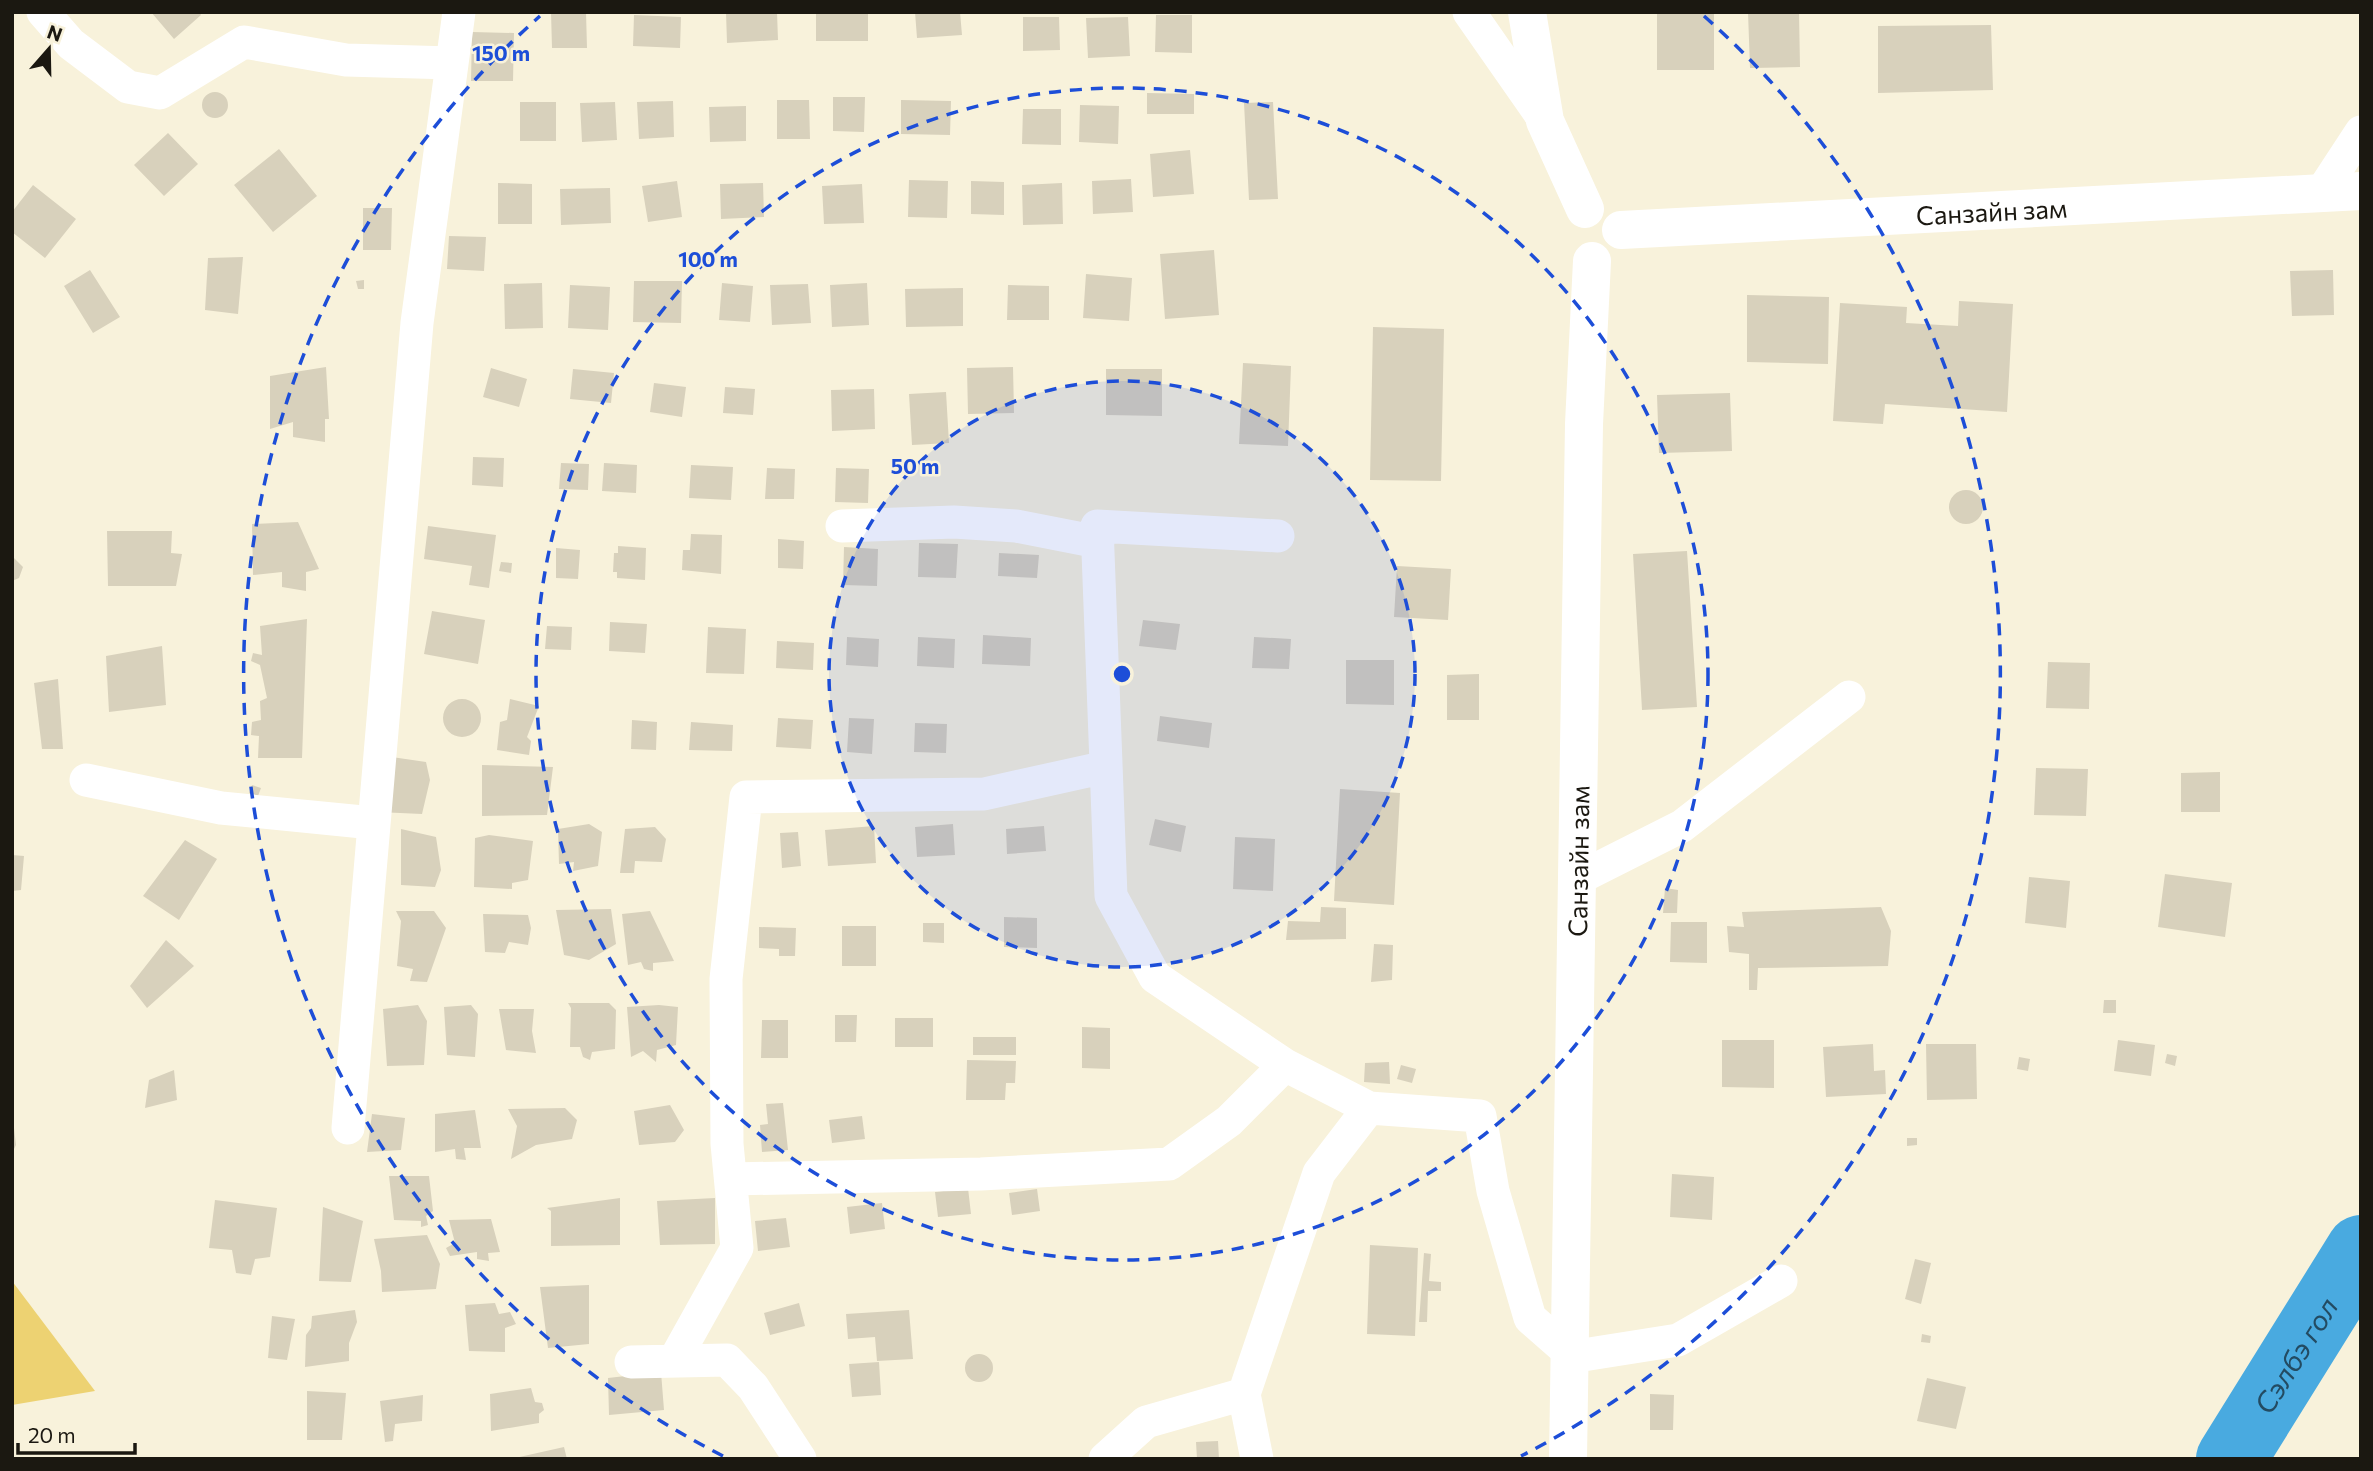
<svg xmlns="http://www.w3.org/2000/svg" width="2373" height="1471" font-family="Commissioner,sans-serif">
  <style>
    .green { fill: #edd272 }
    .lines { fill: none; stroke-linecap: round; stroke-linejoin: round }
    .river { stroke: #49aae0; stroke-width: 70 }
    .building { fill: #d8d1bc }
    .minor { stroke: #fff; stroke-width: 33 }
    .secondary { stroke: #fff; stroke-width: 38 }
    .ring { fill: none; stroke: #1d4ed8; stroke-width: 3.5; stroke-dasharray: 12 9 }
    .labels { text-anchor: middle; dominant-baseline: central; stroke-width: 5; stroke-linejoin: round; paint-order: stroke }
    .street-label { font-size: 26px; fill: #1b1811; stroke: #f8f2db }
    .water-label { font-size: 28px; font-style: italic; fill: #234b62; stroke: #f8f2db }
    .centre { fill: #1d4ed8; stroke: #f8f2db; stroke-width: 3.5 }
    .ring-label { font-size: 21px; text-anchor: middle; font-weight: bold; fill: #1d4ed8; stroke: #f8f2db; stroke-width: 5; stroke-linejoin: round; paint-order: stroke }
  </style>
  <rect width="100%" height="100%" fill="#f8f2db"/>
  <path class="green" d="M12,1281L95,1391L12,1405Z"/>
  <g class="lines">
    <path class="river" id="s1" d="M2231,1459L2361,1250"/>
  </g>
  <path class="building" d="M151,12H199L201,15L174,39Z
    M551,12H586L587,48H552Z
    M726,12H777L778,40L727,43Z
    M816,12H868V41H816Z
    M915,12H960L962,35L917,38Z
    M1657,12H1714V70H1657Z
    M1748,12H1799L1800,67L1750,68Z
    M634,15L681,17L680,48L633,46Z
    M1156,15H1192V53L1155,52Z
    M1023,17H1059L1060,50L1023,51Z
    M1128,17L1130,56L1088,58L1086,18Z
    M1991,25L1993,90L1878,93V26Z
    M472,32L514,33L513,81H471Z
    M202 105a13 13 0 1 1 26 0a13 13 0 1 1-26 0Z
    M1147,93L1194,94V114H1147Z
    M833,97H865L864,132L833,131Z
    M777,100H809L810,139H777Z
    M901,100L951,101L950,135L901,134Z
    M673,101L674,137L639,139L637,102Z
    M520,102H556V141H520Z
    M615,102L617,140L582,142L580,103Z
    M1273,102L1278,199L1249,200L1244,103Z
    M1080,105L1119,106L1118,144L1079,142Z
    M746,106V141L710,142L709,107Z
    M1023,109H1061V145L1022,144Z
    M168,133L198,164L164,196L134,165Z
    M279,149L317,196L273,232L234,185Z
    M1190,150L1194,194L1153,197L1150,154Z
    M1131,179L1133,212L1093,214L1092,181Z
    M909,180L948,181L947,218L908,217Z
    M677,181L682,217L648,222L642,186Z
    M971,181L1004,182V215L971,214Z
    M498,183L532,184V224H498Z
    M763,183L764,217L721,219L720,184Z
    M1062,183L1063,224L1023,225L1022,185Z
    M862,184L864,223L824,224L822,186Z
    M33,185L76,219L45,258L12,232V212Z
    M610,188L611,223L561,225L560,189Z
    M363,208H392L391,250H363Z
    M449,236L486,237L484,271L447,269Z
    M1214,250L1219,315L1165,319L1160,254Z
    M243,257L238,314L205,310L208,258Z
    M90,270L120,317L93,333L64,286Z
    M2333,270L2334,315L2292,316L2290,271Z
    M1086,274L1132,278L1129,321L1083,318Z
    M364,280V289H358L356,281Z
    M634,281H682L681,323L633,322Z
    M542,283L543,328L505,329L504,284Z
    M722,283L753,286L750,322L719,320Z
    M867,283L869,325L832,327L830,285Z
    M808,284L811,323L772,325L770,285Z
    M570,285L610,287L608,330L568,328Z
    M1008,285L1049,286V320H1007Z
    M963,288V326L906,327L905,289Z
    M1747,295L1829,297L1828,364L1747,362Z
    M1959,301L2013,304L2007,412L1885,404L1883,424L1833,421L1840,303L1907,307L1906,323L1958,326Z
    M1373,327L1444,329L1441,481L1370,480Z
    M1243,363L1291,366L1288,446L1239,444Z
    M326,367L329,419H325V442L293,437V422L270,429V376Z
    M1013,367L1014,413L968,414L967,368Z
    M491,368L527,379L519,407L483,397Z
    M573,369L614,373L611,403L570,399Z
    M1106,369H1162V416L1106,415Z
    M654,383L686,387L682,417L650,412Z
    M725,387L755,389L753,415L723,413Z
    M874,389L875,429L832,431L831,390Z
    M946,392L949,443L912,445L909,394Z
    M1730,393L1732,451L1659,453L1657,395Z
    M473,457L504,458L503,487L472,485Z
    M561,463L589,464L588,490L559,489Z
    M604,463L637,465L636,493L602,491Z
    M691,465L733,467L731,500L689,498Z
    M767,468L795,469L794,499H765Z
    M836,468L869,469L868,503L835,502Z
    M1949 507a17 17 0 1 1 34 0a17 17 0 1 1-34 0Z
    M298,522L319,569L306,572V591L282,587V572L253,575L252,524Z
    M428,526L496,535L489,588L469,585L472,566L424,559Z
    M107,531H172L171,553L182,554L176,586H108Z
    M691,534L722,535L721,574L682,570L683,550H690Z
    M778,539L804,541L803,569L778,568Z
    M919,543L958,544L956,578L918,577Z
    M618,546L646,548L645,580L617,578V572H613L614,553H618Z
    M844,547L878,549L877,586L843,585Z
    M556,548L580,550L578,579L556,578Z
    M1687,551L1697,707L1642,710L1633,554Z
    M999,553L1039,555L1037,578L998,576Z
    M12,556L23,567L19,578L12,581Z
    M501,562L512,563L511,573L499,571Z
    M1397,566L1451,569L1448,620L1394,617Z
    M432,611L485,620L478,664L424,654Z
    M307,619L302,758H258L259,736L251,735L252,722L261,720L260,701L267,698L260,665L251,661L253,653L262,655L260,626Z
    M1143,620L1180,624L1176,650L1139,646Z
    M610,622L647,624L645,653L609,651Z
    M547,626L572,627L571,650L545,649Z
    M708,627L746,629L744,674L706,673Z
    M983,635L1031,638L1030,666L982,664Z
    M847,637L879,639L878,667L846,665Z
    M918,637L955,639L954,668L917,666Z
    M1254,637L1291,639L1289,669L1252,668Z
    M777,641L814,643L813,670L776,668Z
    M162,646L166,705L109,712L106,656Z
    M1346,660H1394V705L1346,704Z
    M2048,662L2090,663L2089,709L2046,708Z
    M1479,674V720H1447V675Z
    M58,679L63,749H42L34,683Z
    M510,699L539,706L527,737L531,741L529,755L497,750L500,722L507,720Z
    M443 718a19 19 0 1 1 38 0a19 19 0 1 1-38 0Z
    M1160,716L1212,723L1209,748L1157,741Z
    M778,718L813,720L811,749L776,747Z
    M849,718L874,719L872,754L847,752Z
    M632,720L657,722L656,750L631,749Z
    M691,722L733,725L732,751L689,750Z
    M915,723L947,724L946,753L914,752Z
    M385,756L426,762L430,780L422,814L378,812Z
    M482,765L553,767L547,815L482,816Z
    M2036,768L2088,769L2086,816L2034,815Z
    M2220,772V812H2181V773Z
    M252,785L261,788L258,796L249,793Z
    M1340,789L1400,793L1394,905L1334,901Z
    M1155,819L1186,826L1181,852L1149,845Z
    M589,824L602,832L598,866L573,871L574,862L559,864L558,829Z
    M953,824L955,855L917,857L915,827Z
    M874,826L876,863L828,866L825,830Z
    M1044,826L1046,851L1007,854L1006,829Z
    M655,827L666,839L662,862L635,861L634,873H620L625,829Z
    M401,829L436,837L441,870L435,887L401,885Z
    M798,832L801,866L782,868L780,833Z
    M489,835L533,841L528,880L512,883V889L474,887L475,838Z
    M1235,837L1275,839L1273,891L1233,889Z
    M185,840L217,859L179,920L143,896Z
    M12,855L24,856L21,890L12,891Z
    M2165,874L2232,883L2225,937L2158,927Z
    M2029,877L2070,881L2066,928L2025,923Z
    M1665,888L1678,890L1677,913H1663Z
    M1321,907L1346,908V939L1286,940L1288,921L1320,922Z
    M1881,907L1891,931L1888,966L1758,968L1757,990H1749V954L1729,952L1727,926L1744,927L1742,912Z
    M611,909L616,944L589,960L564,955L556,910Z
    M396,911H434L446,928L427,982L410,981L413,969L397,966L401,921Z
    M650,911L674,961L653,963V971L644,969L641,962L628,965L622,914Z
    M483,914L528,915L531,928L528,945L509,942L505,953L485,952Z
    M1004,917L1037,918V948L1004,947Z
    M1671,922H1707V963L1670,962Z
    M923,923H944V943L923,942Z
    M842,926H876V966H842Z
    M759,927L796,928L795,956H779V949L759,948Z
    M166,940L194,966L147,1008L130,986Z
    M1374,944L1393,945L1392,980L1371,982Z
    M2104,1000H2116V1013H2103Z
    M568,1003H609L616,1010L615,1049L592,1052L590,1060L583,1057L580,1047H570L571,1008Z
    M418,1005L427,1021L424,1065L387,1066L383,1009Z
    M471,1005L478,1014L475,1057L447,1055L444,1007Z
    M659,1005L678,1007L676,1045L657,1050L656,1062L643,1051L631,1057L627,1007Z
    M499,1009H534L532,1031L536,1053L506,1050Z
    M835,1015H857L856,1042H835Z
    M895,1018H933V1047H895Z
    M762,1020H788V1058H761Z
    M1082,1027L1110,1028V1069L1082,1068Z
    M973,1037H1016V1055H973Z
    M1722,1040H1774V1088L1722,1087Z
    M2118,1040L2155,1045L2151,1076L2114,1071Z
    M1873,1044L1874,1071L1885,1070L1886,1094L1826,1097L1823,1047Z
    M1926,1044H1976L1977,1099L1927,1100Z
    M2167,1054L2177,1056L2175,1066L2165,1063Z
    M2019,1057L2030,1059L2028,1071L2017,1069Z
    M967,1060L1016,1061L1015,1083H1006L1005,1100H966Z
    M1389,1062L1390,1084L1364,1082L1365,1063Z
    M1401,1065L1416,1069L1412,1083L1397,1079Z
    M174,1070L177,1100L145,1108L149,1080Z
    M783,1103L788,1150L762,1152L760,1125L768,1124L766,1104Z
    M670,1105L684,1130L675,1142L639,1145L634,1111Z
    M565,1108L577,1120L572,1139L536,1145L511,1159L517,1126L508,1109Z
    M475,1110L481,1148H464L466,1160L456,1159L455,1149L435,1152V1114Z
    M372,1114L405,1118L401,1150L367,1152Z
    M862,1116L865,1139L832,1143L829,1120Z
    M14,1128L16,1145L12,1153V1129Z
    M1907,1138H1917V1145L1907,1146Z
    M1672,1174L1714,1177L1712,1220L1670,1217Z
    M389,1176H429L433,1211L426,1216L428,1225L421,1227V1221L394,1220Z
    M968,1188L971,1214L938,1217L935,1192Z
    M1037,1189L1040,1211L1012,1215L1009,1193Z
    M620,1198V1245L551,1246V1211L547,1208Z
    M715,1198V1244L660,1245L657,1201Z
    M215,1200L277,1208L270,1257L255,1259L251,1275L236,1273L232,1250L209,1248Z
    M882,1203L885,1229L850,1234L847,1207Z
    M323,1207L363,1221L351,1282L319,1281Z
    M786,1218L790,1247L758,1251L755,1221Z
    M491,1219L500,1252L488,1253L489,1261L477,1259V1252L450,1256L446,1248L455,1243L449,1220Z
    M427,1235L440,1264L436,1289L382,1292L381,1271L374,1239Z
    M1370,1245L1418,1248L1415,1336L1367,1334Z
    M1424,1253L1431,1254L1429,1281L1441,1282V1291H1428L1427,1322H1419Z
    M1915,1259L1931,1263L1921,1304L1905,1299Z
    M589,1285V1344L548,1348L540,1287Z
    M495,1303L499,1314L510,1312L516,1324L505,1328V1352L469,1351L465,1305Z
    M799,1303L805,1326L770,1335L764,1313Z
    M355,1310L357,1322L349,1343V1361L305,1367L306,1335L311,1328L312,1316Z
    M909,1310L913,1359L877,1361L875,1337L848,1339L846,1314Z
    M272,1316L295,1319L287,1360L268,1358Z
    M1922,1334L1931,1336L1930,1343L1921,1342Z
    M965 1368a14 14 0 1 1 28 0a14 14 0 1 1-28 0Z
    M879,1362L881,1395L852,1397L849,1364Z
    M661,1372L664,1410L609,1415L608,1378Z
    M1927,1378L1966,1387L1956,1429L1917,1421Z
    M531,1388L535,1402L542,1403L544,1410L539,1414V1423L491,1431L490,1394Z
    M307,1391L346,1393L342,1440H307Z
    M1650,1394L1674,1395L1673,1430H1650Z
    M423,1395L422,1421L395,1424L393,1441L385,1442L380,1401Z
    M1218,1441L1219,1459H1197L1196,1442Z
    M564,1447L567,1459H515V1458Z"/>
  <g class="lines">
    <path class="minor" d="M43,12L71,44L128,87L160,93L244,42L346,60L452,63
      M1469,12L1545,121
      M2321,193L2361,132
      M842,526L954,522L1016,526L1098,542
      M1278,536L1097,526L1111,896L1155,977L1285,1065L1369,1108L1480,1116L1493,1191L1530,1318L1570,1353L1583,1355L1678,1340L1781,1281
      M86,780L221,808L373,823
      M1577,879L1682,826L1849,697
      M348,1128L417,323L459,12
      M732,1179L981,1174L1169,1164L1229,1121L1285,1065
      M674,1361L737,1248L727,1144L726,979L746,797L984,794L1106,767
      M631,1362L727,1360L753,1387L800,1459
      M1105,1459L1146,1422L1244,1394
      M1257,1459L1244,1394L1319,1173L1369,1108"/>
    <g class="secondary">
      <path d="M1527,12L1545,121L1585,209"/>
      <path id="s2" d="M1621,230L2361,191"/>
      <path id="s3" d="M1568,1459L1584,424L1592,261"/>
    </g>
  </g>
  <circle cx="1122" cy="674" r="293" fill="#1d4ed8" fill-opacity=".12"/>
  <g class="ring">
    <circle cx="1122" cy="674" r="293"/>
    <circle cx="1122" cy="674" r="586"/>
    <path d="M723 1456A878 878 0 0 1 540 16M1704 16A878 878 0 0 1 1521 1456"/>
  </g>
  <g class="labels">
    <g class="street-label">
      <text stroke="none"><textPath href="#s2" startOffset="371">Санзайн зам</textPath></text>
      <text stroke="none"><textPath href="#s3" startOffset="598">Санзайн зам</textPath></text>
    </g>
    <g class="water-label">
      <text stroke="none"><textPath href="#s1" startOffset="122">Сэлбэ гол</textPath></text>
    </g>
  </g>
  <circle cx="1122" cy="674" r="10" class="centre"/>
  <g class="ring-label">
    <text x="501" y="61">150 m</text>
    <text x="708" y="267">100 m</text>
    <text x="915" y="474">50 m</text>
  </g>
  <rect width="2373" height="1471" fill="none" stroke="#1b1811" stroke-width="28"/>
  <g transform="translate(49 49) rotate(20)" stroke="#f8f2db" stroke-width="5" paint-order="stroke">
  <path d="M0-5L12 26L0 18L-12 26Z" fill="#1b1811"/>
  <text y="-10" font-size="19" font-weight="bold" text-anchor="middle" fill="#1b1811">N</text>
  </g>
  <path d="M18 1443v10h117v-10" fill="none" stroke="#1b1811" stroke-width="3.5"/>
  <text x="28" y="1443" font-size="21" fill="#1b1811" stroke="#f8f2db" stroke-width="5" paint-order="stroke">20 m</text>
</svg>
